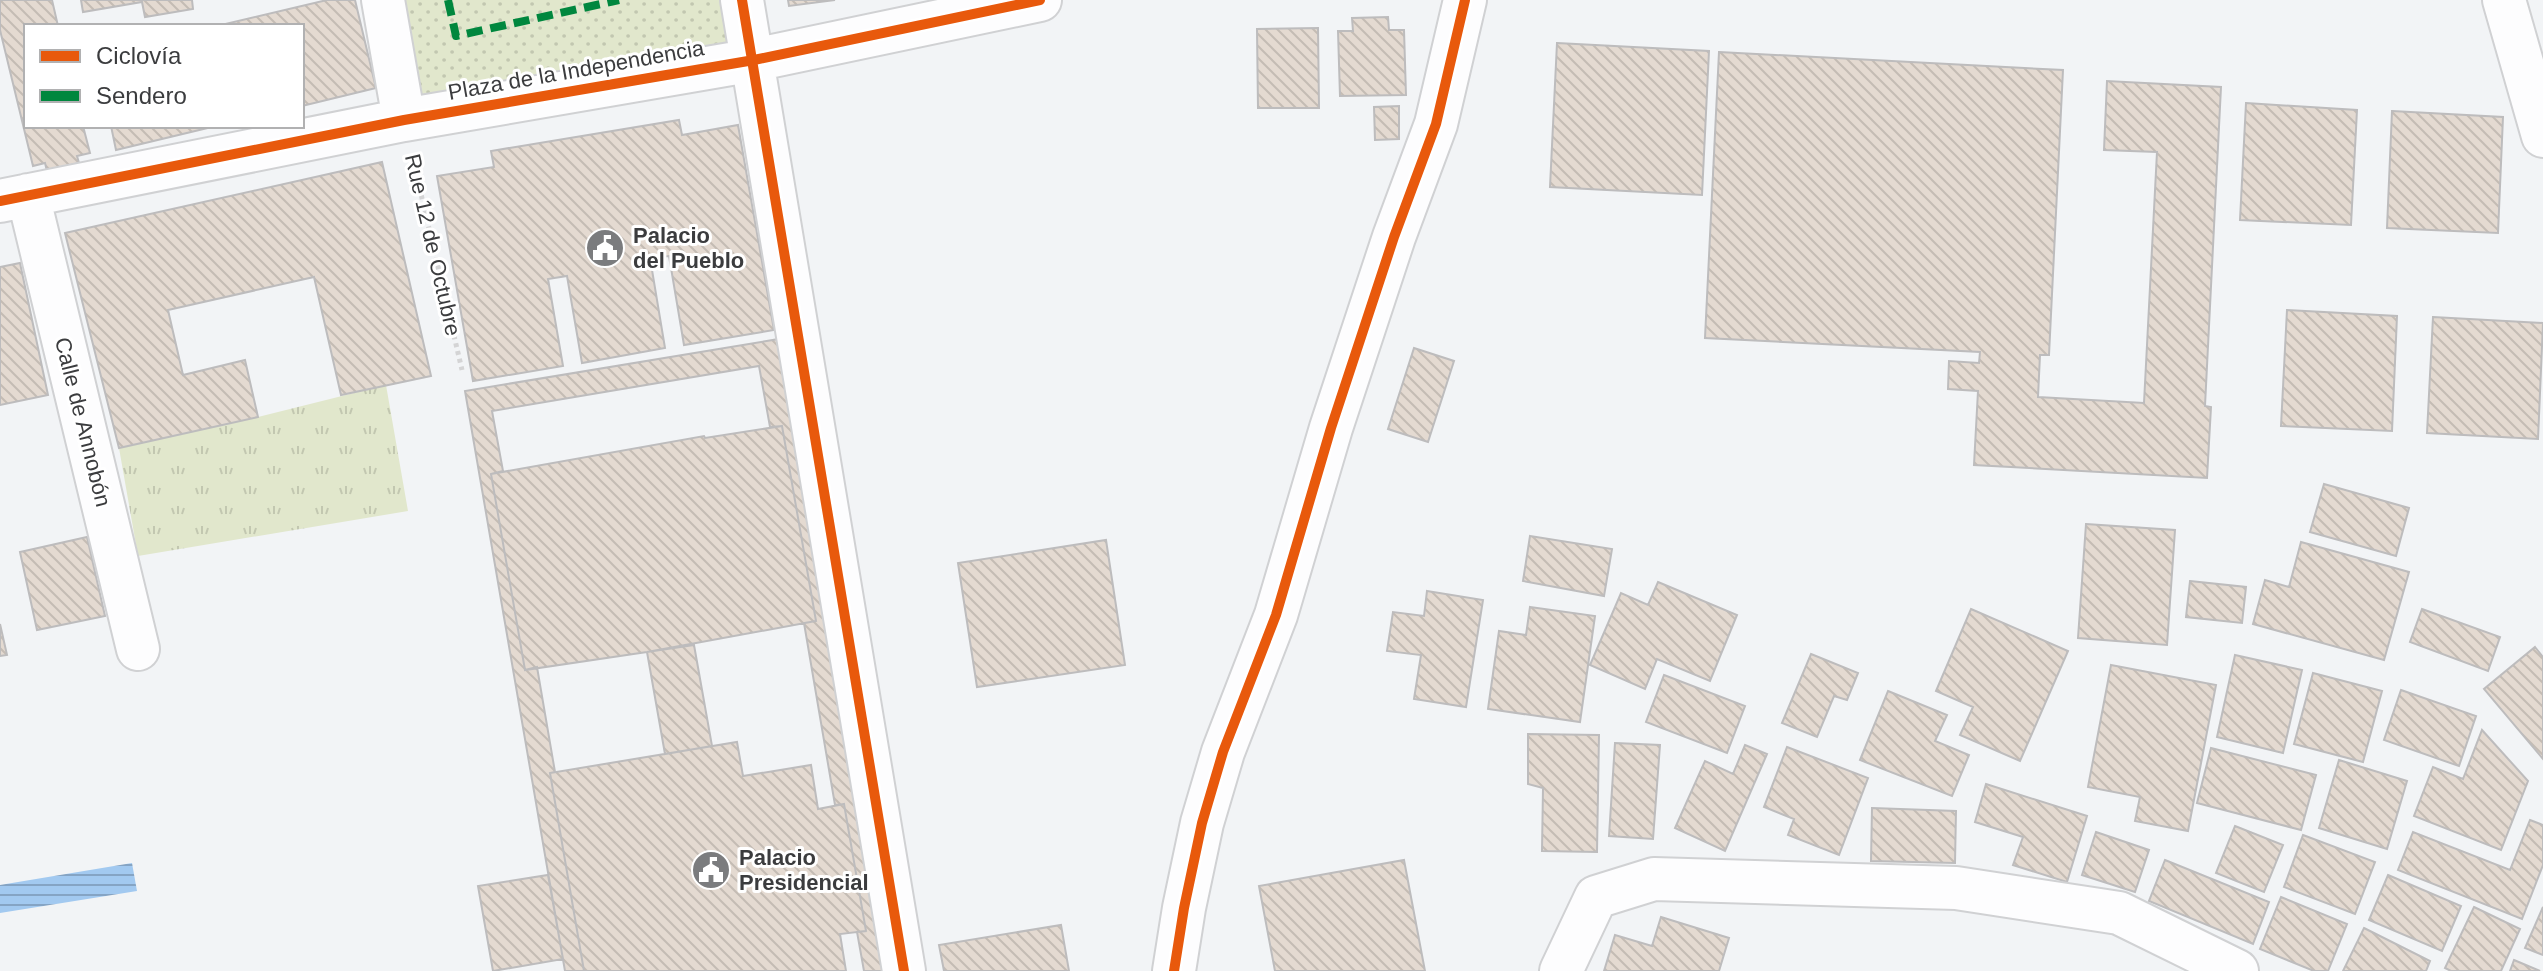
<svg xmlns="http://www.w3.org/2000/svg" width="2543" height="971" font-family="Helvetica,sans-serif">
  <style>
    .grass { fill: url(#grass-tufts) }
    .park { fill: url(#park-dots) }
    .water { fill: url(#water-rules) }
    .building { fill: url(#building-back-hatch); stroke: #bdbcbd; stroke-width: 2 }
    .lines { fill: none; stroke-linecap: round; stroke-linejoin: round }
    .street-casing { stroke: #d0d1d3; stroke-width: 46 }
    .path { stroke: #d4d4d5; stroke-width: 5; stroke-dasharray: 4 4; stroke-linecap: butt }
    .street { stroke: #fdfdfe; stroke-width: 42 }
    .quiet { stroke: #00873e; stroke-width: 8; stroke-dasharray: 16 8; stroke-linecap: butt }
    .cycleway-casing { stroke: #fff; stroke-width: 15 }
    .cycleway { stroke: #e8590c; stroke-width: 10 }
    .labels { text-anchor: middle; dominant-baseline: central; stroke-width: 6; stroke-linejoin: round; paint-order: stroke }
    .street-label { font-size: 22px; fill: #3b3c3e; stroke: #fff }
    .poi-label { font-size: 22px; font-weight: bold; fill: #3b3c3e; stroke: #fff; text-anchor: start }
  </style>
  <defs>
    <pattern id="grass-tufts" width="24" height="20" patternUnits="userSpaceOnUse" patternTransform="scale(2)"><rect width="24" height="20" fill="#e1e7cc"/><path d="M3 7l-1-3M5 7V3M7 7l1-3M15 17l-1-3M17 17v-4M19 17l1-3" fill="none" stroke="#c2c7b0"/></pattern>
    <pattern id="park-dots" width="8" height="8" patternUnits="userSpaceOnUse" patternTransform="scale(2)"><rect width="8" height="8" fill="#e1e7cc"/><path d="M2 2h.1M6 6h.1" fill="none" stroke="#c2c7b0" stroke-width="1.8" stroke-linecap="round"/></pattern>
    <pattern id="water-rules" width="6" height="5" patternUnits="userSpaceOnUse" patternTransform="scale(2)"><rect width="6" height="5" fill="#a2c9f0"/><path d="M0 2.5h6" fill="none" stroke="#85a4c4"/></pattern>
    <pattern id="building-back-hatch" width="6" height="6" patternUnits="userSpaceOnUse" patternTransform="scale(2)"><rect width="6" height="6" fill="#e4dad1"/><path d="M-1 5l2 2M0 0l6 6M5-1l2 2" fill="none" stroke="#c4bcb4"/></pattern>
  </defs>
  <rect width="100%" height="100%" fill="#f2f4f6"/>
  <path class="grass" d="M386,385L408,511L138,556L119,448L258,417Z"/>
  <path class="park" d="M389,0H740L754,60L420,134Z"/>
  <path class="water" d="M132,863L137,891L0,913V885Z"/>
  <path class="building" d="M0,0H52L58,26H26V126H83L90,153L77,156L79,163L47,171L45,163L33,166L0,30Z
    M81,0H192L193,9L145,17L142,2L83,12Z
    M327,0H355L376,88L302,106V26H217Z
    M788,0H835L789,6Z
    M1388,17L1389,30H1404L1406,95L1340,96L1338,31H1353L1352,18Z
    M1318,28L1319,108H1258L1257,29Z
    M1557,43L1709,51L1702,195L1550,187Z
    M1719,52L2063,70L2049,355H2040L2038,397L2144,403L2157,152L2104,150L2107,81L2221,87L2205,406L2211,407L2207,478L1974,465L1978,391L1948,389L1949,361L1979,363L1980,352L1705,338Z
    M2246,103L2357,110L2351,225L2240,220Z
    M1399,106V139L1375,140L1374,107Z
    M2392,111L2503,117L2498,233L2387,228Z
    M679,120L682,135L738,125L774,330L684,345L669,256L650,258L665,348L582,363L567,276L548,279L563,366L473,381L437,176L494,167L491,151Z
    M111,126H216L116,150Z
    M382,162L431,376L341,395L314,277L168,310L183,375L245,360L258,417L119,448L65,233Z
    M20,263L48,395L0,405V267Z
    M2287,310L2397,316L2392,431L2281,426Z
    M2433,317L2543,323L2538,439L2427,433Z
    M779,339L888,971H864L857,932L866,931L844,804L835,805L804,623L816,621L782,426L770,427L759,366L492,411L503,471L491,474L525,670L537,667L555,772L550,773L584,971H565L465,391Z
    M1414,348L1454,361L1428,442L1388,429Z
    M782,426L816,621L647,652L525,670L491,474L704,436L705,438Z
    M2324,484L2409,508L2396,556L2310,532Z
    M2086,524L2175,530L2167,645L2078,638Z
    M1530,536L1612,549L1604,596L1523,581Z
    M87,537L105,616L37,630L20,552Z
    M1106,540L1125,665L977,687L958,563Z
    M2301,542L2409,572L2384,660L2253,624L2265,580L2289,587Z
    M2190,581L2246,587L2242,623L2186,617Z
    M1658,582L1737,615L1710,681L1657,659L1645,689L1590,665L1621,593L1648,605Z
    M1427,591L1483,600L1466,707L1414,699L1421,655L1387,651L1393,612L1424,616Z
    M1530,607L1595,616L1580,722L1488,709L1499,631L1526,635Z
    M1971,609L2068,651L2020,761L1960,735L1973,707L1936,691Z
    M2422,609L2500,637L2488,671L2410,642Z
    M0,624L7,655L0,656Z
    M694,645L712,746L665,754L647,652Z
    M2535,647L2543,657V759L2484,689Z
    M1811,654L1858,673L1847,700L1834,696L1817,737L1782,723Z
    M2235,655L2302,670L2283,753L2217,737Z
    M2111,665L2216,685L2188,831L2135,821L2140,797L2088,787Z
    M2313,673L2382,691L2363,762L2294,744Z
    M1664,675L1745,706L1727,753L1646,722Z
    M2401,690L2476,716L2459,766L2384,740Z
    M1888,691L1947,715L1935,741L1969,755L1952,796L1860,760Z
    M2482,730L2528,781L2501,850L2414,816L2433,767L2463,779Z
    M1528,734L1599,735L1597,852L1542,851L1543,788L1528,784Z
    M737,742L743,776L811,765L818,809L844,804L866,931L840,934L846,971H584L550,773Z
    M1615,743L1660,745L1653,839L1609,836Z
    M1745,745L1767,754L1725,851L1675,828L1705,761L1733,774Z
    M1787,747L1868,778L1839,855L1788,835L1794,819L1764,807Z
    M2211,748L2316,775L2301,830L2197,803Z
    M2339,760L2407,781L2387,849L2319,828Z
    M1986,784L2087,816L2067,882L2013,865L2023,837L1975,822Z
    M1872,808L1956,811L1955,863L1871,861Z
    M2530,820L2543,825V865L2522,919L2398,870L2413,832L2510,870Z
    M2235,826L2283,845L2264,892L2216,873Z
    M2096,832L2149,850L2135,892L2082,875Z
    M2303,835L2375,862L2355,914L2284,887Z
    M1404,860L1425,971H1275L1259,886Z
    M2165,860L2269,902L2253,944L2149,901Z
    M548,875L563,959L493,971L478,886Z
    M2388,875L2461,906L2442,951L2369,920Z
    M2281,897L2347,924L2328,971H2314L2260,949Z
    M2474,907L2520,929L2501,971H2451L2445,968Z
    M2543,907V955L2525,948Z
    M1661,917L1729,938L1719,971H1604L1615,935L1652,946Z
    M1061,925L1069,971H944L939,945Z
    M2364,928L2430,961L2426,971H2343Z
    M2514,960L2540,971H2510Z"/>
  <g class="lines">
    <g class="street-casing">
      <path id="street" d="M383,0L404,120
        M742,0L904,971
        M2504,0L2543,136
        M28,195L138,649
        M0,201L404,120L754,60L1040,0
        M1174,971L1184,908L1202,823L1223,752L1276,615L1331,428L1394,237L1436,124L1465,0
        M1561,971L1596,897L1654,879L1956,888L2119,913L2237,971"/>
    </g>
    <path class="path" d="M414,164L462,370"/>
    <use href="#street" class="street"/>
    <path class="quiet" d="M448,0L456,36L619,0"/>
    <g class="cycleway-casing">
      <path id="cycleway" d="M742,0L904,971
        M0,201L404,120L754,60L1040,0
        M1174,971L1184,908L1202,823L1223,752L1276,615L1331,428L1394,237L1436,124L1465,0"/>
    </g>
    <use href="#cycleway" class="cycleway"/>
  </g>
  <defs>
    <g id="civic-disc" transform="scale(2)"><circle r="9.5" fill="#7b7c7e" stroke="#fff"/><path d="M-.6-6.5H3V-4.5H.6V-3L4-1V1h2V6H-6V1h2V-1L-.6-3ZM-1.2 2.5V6h2.4V2.5Z" fill="#fff"/></g>
  </defs>
  <g fill-rule="evenodd">
    <use href="#civic-disc" x="605" y="248"/>
    <use href="#civic-disc" x="711" y="870"/>
  </g>
  <g class="labels">
    <g class="street-label">
      <text transform="translate(576 70) rotate(-10)">Plaza de la Independencia</text>
      <text transform="translate(433 245) rotate(77)">Rue 12 de Octubre</text>
      <text transform="translate(83 422) rotate(76)">Calle de Annobón</text>
    </g>
    <g class="poi-label">
      <text x="633" y="235">Palacio<tspan x="633" dy="25">del Pueblo</tspan></text>
      <text x="739" y="857">Palacio<tspan x="739" dy="25">Presidencial</tspan></text>
    </g>
  </g>
  <rect x="24" y="24" width="280" height="104" fill="#ffffff" stroke="#b1b1b2" stroke-width="2"/>
  <rect x="40" y="50" width="40" height="12" fill="#e8590c" stroke="#b1b1b2" stroke-width="2"/>
  <text x="96" y="64" font-size="24" fill="#3b3c3e">Ciclovía</text>
  <rect x="40" y="90" width="40" height="12" fill="#00873e" stroke="#b1b1b2" stroke-width="2"/>
  <text x="96" y="104" font-size="24" fill="#3b3c3e">Sendero</text>
</svg>
